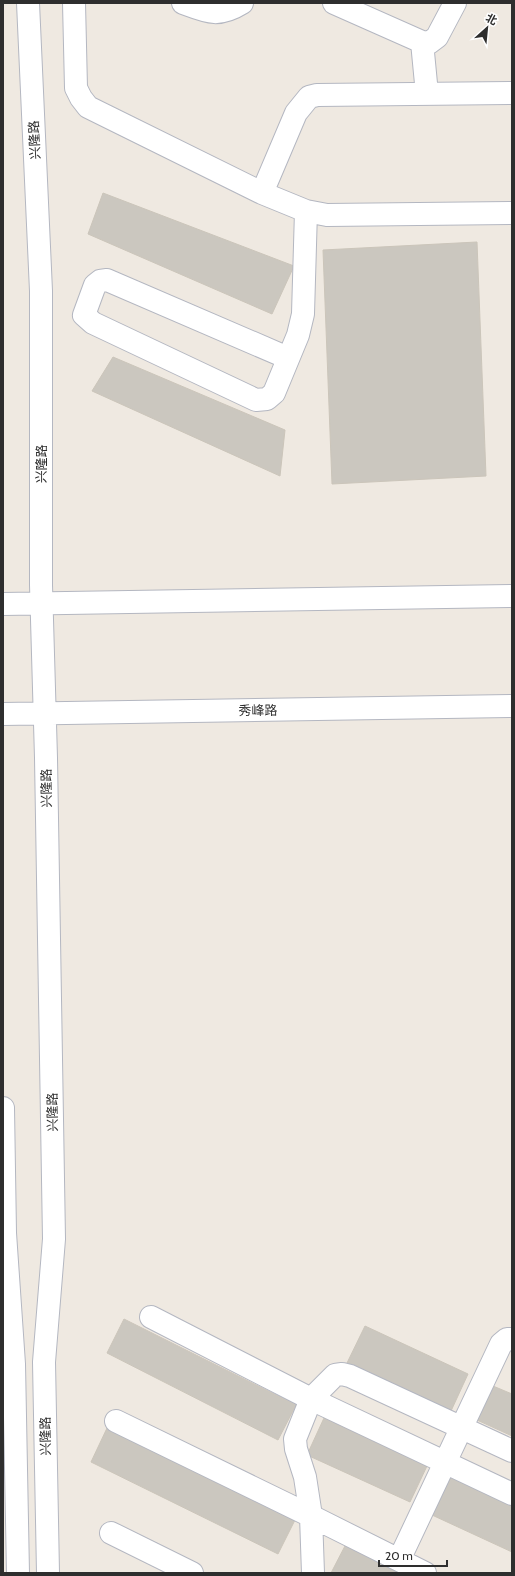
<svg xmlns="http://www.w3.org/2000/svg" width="515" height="1576" font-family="Cabin,'Noto Sans SC',sans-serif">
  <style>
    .building { fill: #cbc7bf; stroke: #cbc5ba }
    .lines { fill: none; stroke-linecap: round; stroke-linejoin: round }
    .street-casing { stroke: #b4b7c1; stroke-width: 24 }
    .secondary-casing { stroke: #b4b7c1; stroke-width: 24 }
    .street { stroke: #fff; stroke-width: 22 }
    .secondary { stroke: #fff; stroke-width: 22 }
    .labels { text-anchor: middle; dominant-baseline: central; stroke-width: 3.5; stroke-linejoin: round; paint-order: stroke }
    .street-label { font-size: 13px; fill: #2e2e2e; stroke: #fff }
  </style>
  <rect width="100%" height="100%" fill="#efe9e1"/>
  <path class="building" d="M103,193L294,266L272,314L88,234Z
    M477,242L486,476L332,484L323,250Z
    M113,357L285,430L280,476L92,391Z
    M124,1319L296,1405L278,1440L107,1353Z
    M365,1326L468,1374L451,1411L347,1363Z
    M493,1386L512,1394V1436L477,1420Z
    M324,1418L427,1466L410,1502L307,1455Z
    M108,1426L296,1518L278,1554L91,1462Z
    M450,1476L512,1505V1552L432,1515Z
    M346,1544L405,1573H331Z"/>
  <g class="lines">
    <g class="street-casing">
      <path id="street" d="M74,3L76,88L81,98L88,107L262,193L306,211L327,215L512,213
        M183,3C207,12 218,18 242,3
        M334,3L422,42L429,43L437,37L455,3
        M422,42L427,94
        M262,193L296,113L309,97L317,95L512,93
        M288,358L107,280L100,281L95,285L84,315L93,323L256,400L267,399L274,393L298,335L303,314L306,211
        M151,1317L311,1399L512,1494
        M116,1421L311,1516L425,1573
        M111,1533L192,1573
        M399,1560L501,1344L507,1339H512
        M313,1573L311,1516L305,1477L296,1449L295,1439L311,1399L335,1375L342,1374L350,1376L512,1451"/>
    </g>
    <g class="secondary-casing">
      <path id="secondary" d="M28,3L41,291V585L46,758L54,1239L44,1362L48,1573
        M3,604L512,596
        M3,714L512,706
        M3,1108L5,1233L14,1364L18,1573"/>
    </g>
    <use href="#street" class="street"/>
    <use href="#secondary" class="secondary"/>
  </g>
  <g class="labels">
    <g class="street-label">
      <text transform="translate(34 140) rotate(-93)">兴隆路</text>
      <text transform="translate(41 464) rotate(-90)">兴隆路</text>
      <text transform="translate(258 710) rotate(-1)">秀峰路</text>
      <text transform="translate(46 788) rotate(-91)">兴隆路</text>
      <text transform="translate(52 1112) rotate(-91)">兴隆路</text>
      <text transform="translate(45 1436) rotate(-91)">兴隆路</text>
    </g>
  </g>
  <rect width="515" height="1576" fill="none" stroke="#2e2e2e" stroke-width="8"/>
  <g transform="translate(487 28) rotate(27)" stroke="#ffffff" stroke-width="3" paint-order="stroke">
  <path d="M0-3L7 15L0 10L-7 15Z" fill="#2e2e2e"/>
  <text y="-6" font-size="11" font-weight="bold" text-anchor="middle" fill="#2e2e2e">北</text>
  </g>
  <path d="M379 1560v6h68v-6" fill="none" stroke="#2e2e2e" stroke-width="2"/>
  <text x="385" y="1560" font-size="12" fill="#2e2e2e" stroke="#ffffff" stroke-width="3" paint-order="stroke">20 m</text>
</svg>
